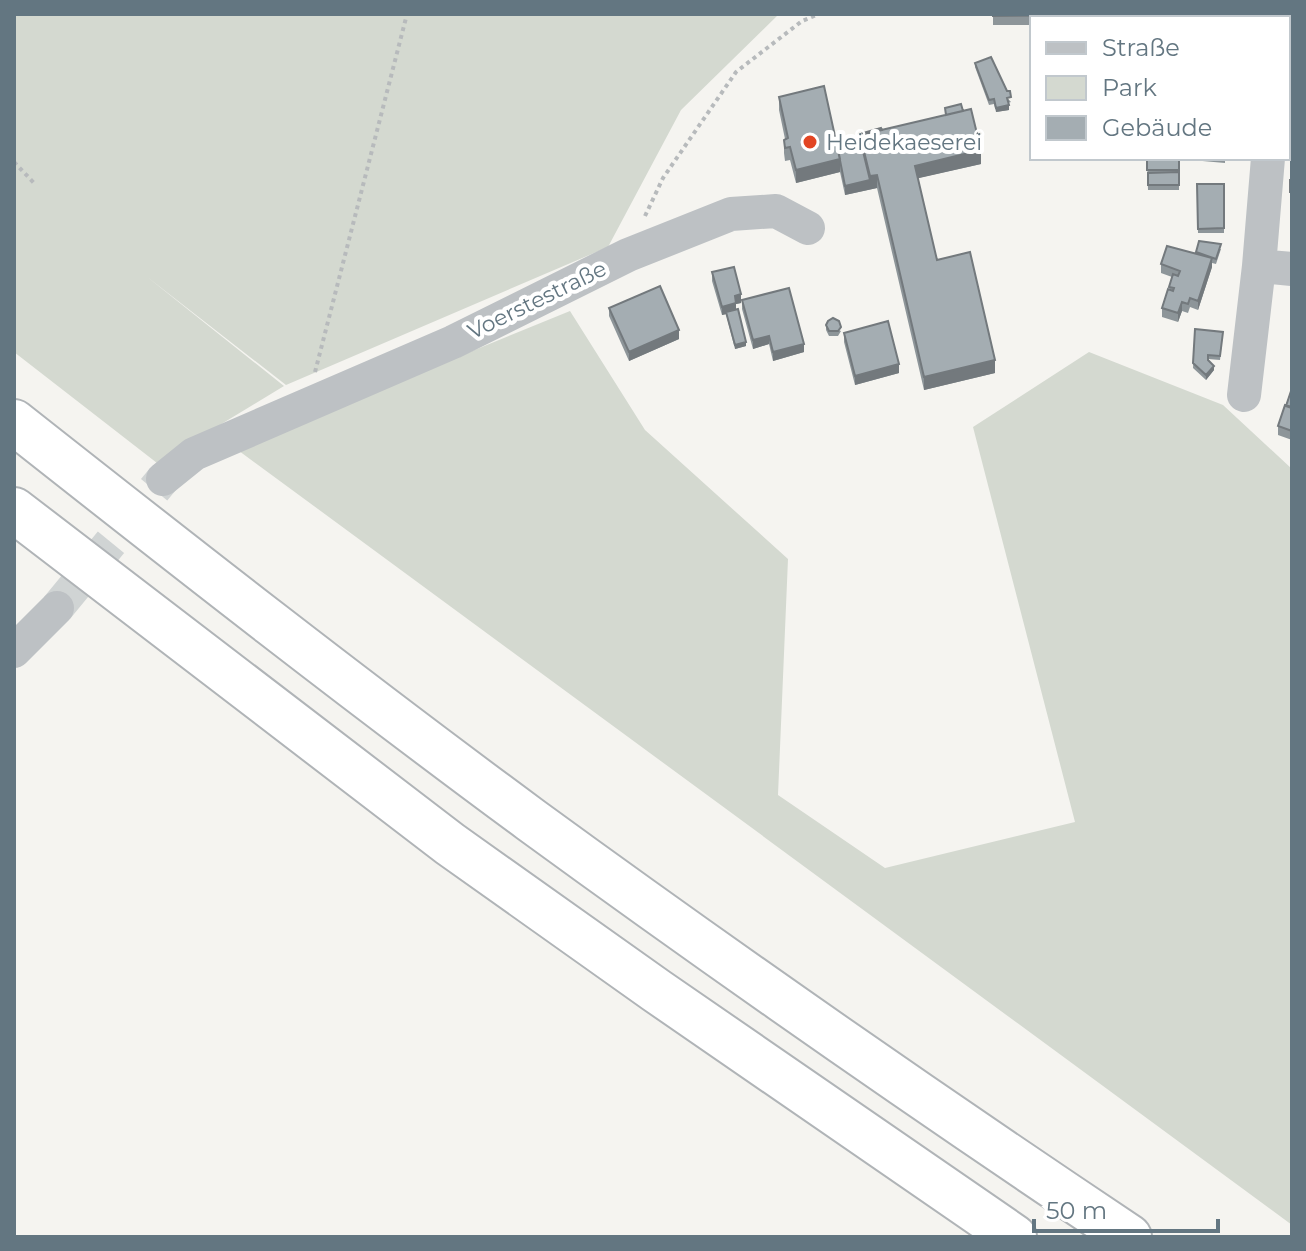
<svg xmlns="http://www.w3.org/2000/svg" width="1306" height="1251" font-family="Montserrat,sans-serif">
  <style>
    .green { fill: #d4d9d0 }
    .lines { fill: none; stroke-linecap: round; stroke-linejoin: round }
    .minor-tunnel { stroke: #d0d4d4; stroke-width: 34; stroke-dasharray: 34 17; stroke-linecap: butt }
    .highway-casing { stroke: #b0b4b7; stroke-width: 48 }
    .path { stroke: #b7babc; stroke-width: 4; stroke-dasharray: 4 4; stroke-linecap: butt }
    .minor { stroke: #bdc1c4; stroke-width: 34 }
    .highway { stroke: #fff; stroke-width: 44 }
    .wall { fill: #8d9599 }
    .shaded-wall { fill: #73797d }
    .building { fill: #a4adb2; stroke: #73797d; stroke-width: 2 }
    .poi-dot { fill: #e24523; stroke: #fff; stroke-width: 3 }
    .labels { text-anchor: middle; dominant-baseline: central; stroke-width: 8; stroke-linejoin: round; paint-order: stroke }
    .poi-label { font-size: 22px; fill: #637681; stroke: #fff; text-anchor: start }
    .street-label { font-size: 22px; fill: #637681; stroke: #fff }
  </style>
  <rect width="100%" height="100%" fill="#f5f4f0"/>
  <path class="green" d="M14,14H779L681,110L608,247L286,385L146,276L284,386L157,463L14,352Z
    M570,311L645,430L788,559L778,795L885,868L1075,822L973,427L1089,352L1223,405L1292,469V1225L235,448Z"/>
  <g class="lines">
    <path class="minor-tunnel" d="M57,608L163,479"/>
    <g class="highway-casing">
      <path id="highway" d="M14,422C185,557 356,691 531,820C727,963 927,1102 1129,1237
        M14,510L450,844L657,991L1014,1237"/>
    </g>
    <path class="path" d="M14,162L34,183
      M645,216L663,178L736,72L802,21L819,14
      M315,372L407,14"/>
    <path class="minor" d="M1279,18V14
      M1268,158L1259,266L1292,269
      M1244,395L1259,266
      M163,479L194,454L453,342L628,255L731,214L776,211L808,228
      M14,651L57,608"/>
    <use href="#highway" class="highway"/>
  </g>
  <path class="wall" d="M993,14H1104V18H1032V25H993Z
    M1122,14H1245V18H1122Z
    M975,63L1011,102L1008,103L1009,110L996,112L994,104L989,105L975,67Z
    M779,97L837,145L860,139V135L946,115L945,108L981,164L918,178L937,260L995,373L924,390L877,188L845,195L840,172L796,183L790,160L785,161L784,153V140L785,139L779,110Z
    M1147,158H1179V190H1148Z
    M1180,158H1225V163L1180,159Z
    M1197,184H1224V233H1198Z
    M1221,249L1216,264L1212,263V267L1198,310L1190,307L1188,313L1182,311L1178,322L1162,317V308L1169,290L1172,277L1161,273V264L1196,254V252Z
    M712,272L741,303L736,304V310L746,346L735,349L726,314L722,315L712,281Z
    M742,300L804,352L773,361L769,344L753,349L742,309Z
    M609,308L679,339L629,361L609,316Z
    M826,325L841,331L838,336H829L826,330Z
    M1195,329L1223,332L1220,360L1208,359L1214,370L1206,380L1193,368Z
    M844,333L899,373L855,385L844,342Z
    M1292,388V440L1278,435V426Z"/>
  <path class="shaded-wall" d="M1009,105V110L996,112V108Z
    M981,150V164L915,179V166Z
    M840,159V172L796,183V170Z
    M877,175V188L845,195V186L870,180V176Z
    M1212,258V267L1198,310V301Z
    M741,294V303L736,304V312L722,315V307L735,296Z
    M1182,302V311L1178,322V313Z
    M679,330V339L629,361V352Z
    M769,336V344L753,349V340Z
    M746,342V346L735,349V345Z
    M804,344V352L773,361V352Z
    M995,360V373L924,390V377Z
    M899,364V373L855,385V376Z
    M1214,366V370L1206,380V375Z"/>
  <path class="building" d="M993,14H1104V15L993,16Z
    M1122,14H1133V18H1122Z
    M1133,14H1215L1133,15Z
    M991,57L1007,91H1010L1011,97L1007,98L1009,105L996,108L994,99L989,100L975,63Z
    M824,86L840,159L796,170L790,147L785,148L784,140L788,138L779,97Z
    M961,104L963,111L946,115L945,108Z
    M971,109L981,150L915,166L937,260L970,252L995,360L924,377L877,175L870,176L860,135Z
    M881,128L882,130L864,134L863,133Z
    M860,139L870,180L845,186L837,145Z
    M1147,158H1179V170H1147Z
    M1179,172V185H1148V173Z
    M1290,180H1292V192H1290Z
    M1197,184H1224V228L1198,229Z
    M1199,241L1221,244L1216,259L1196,252Z
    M1167,246L1212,258L1198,301L1190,298L1188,304L1182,302L1178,313L1162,308L1168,289L1173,291L1174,288L1169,287L1173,274L1178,276L1180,271L1161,264Z
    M734,267L741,294L735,296L736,303L722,307L712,272Z
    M660,286L679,330L629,352L609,308Z
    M789,288L804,344L773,352L769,336L753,340L742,300Z
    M738,309L746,342L735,345L726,312Z
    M833,318L839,321L841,327L838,331H829L826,325L828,321Z
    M888,321L899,364L855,376L844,333Z
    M1195,329L1223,332L1220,356L1208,355V360L1214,366L1206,375L1193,363Z
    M1292,388V408L1286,406Z
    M1285,405L1292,407V431L1278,426Z"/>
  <circle class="poi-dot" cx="810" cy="142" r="8"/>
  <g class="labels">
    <g class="poi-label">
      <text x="826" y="142">Heidekaeserei</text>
    </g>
    <g class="street-label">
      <text transform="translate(537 300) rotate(-26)">Voerstestraße</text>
    </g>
  </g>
  <rect width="1306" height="1251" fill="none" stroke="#637681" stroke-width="32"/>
  <rect x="1030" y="16" width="260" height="144" fill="#ffffff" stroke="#c1c8cd" stroke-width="2"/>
  <rect x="1046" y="42" width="40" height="12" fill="#bdc1c4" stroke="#c1c8cd" stroke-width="2"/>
  <text x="1102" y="56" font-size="24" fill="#637681">Straße</text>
  <rect x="1046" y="76" width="40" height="24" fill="#d4d9d0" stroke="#c1c8cd" stroke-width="2"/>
  <text x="1102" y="96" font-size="24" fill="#637681">Park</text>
  <rect x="1046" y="116" width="40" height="24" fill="#a4adb2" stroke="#c1c8cd" stroke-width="2"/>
  <text x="1102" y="136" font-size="24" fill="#637681">Gebäude</text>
  <path d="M1034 1219v12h184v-12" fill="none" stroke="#637681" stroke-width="4"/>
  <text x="1046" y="1219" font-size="24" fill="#637681" stroke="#ffffff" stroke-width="6" paint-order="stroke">50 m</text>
</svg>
